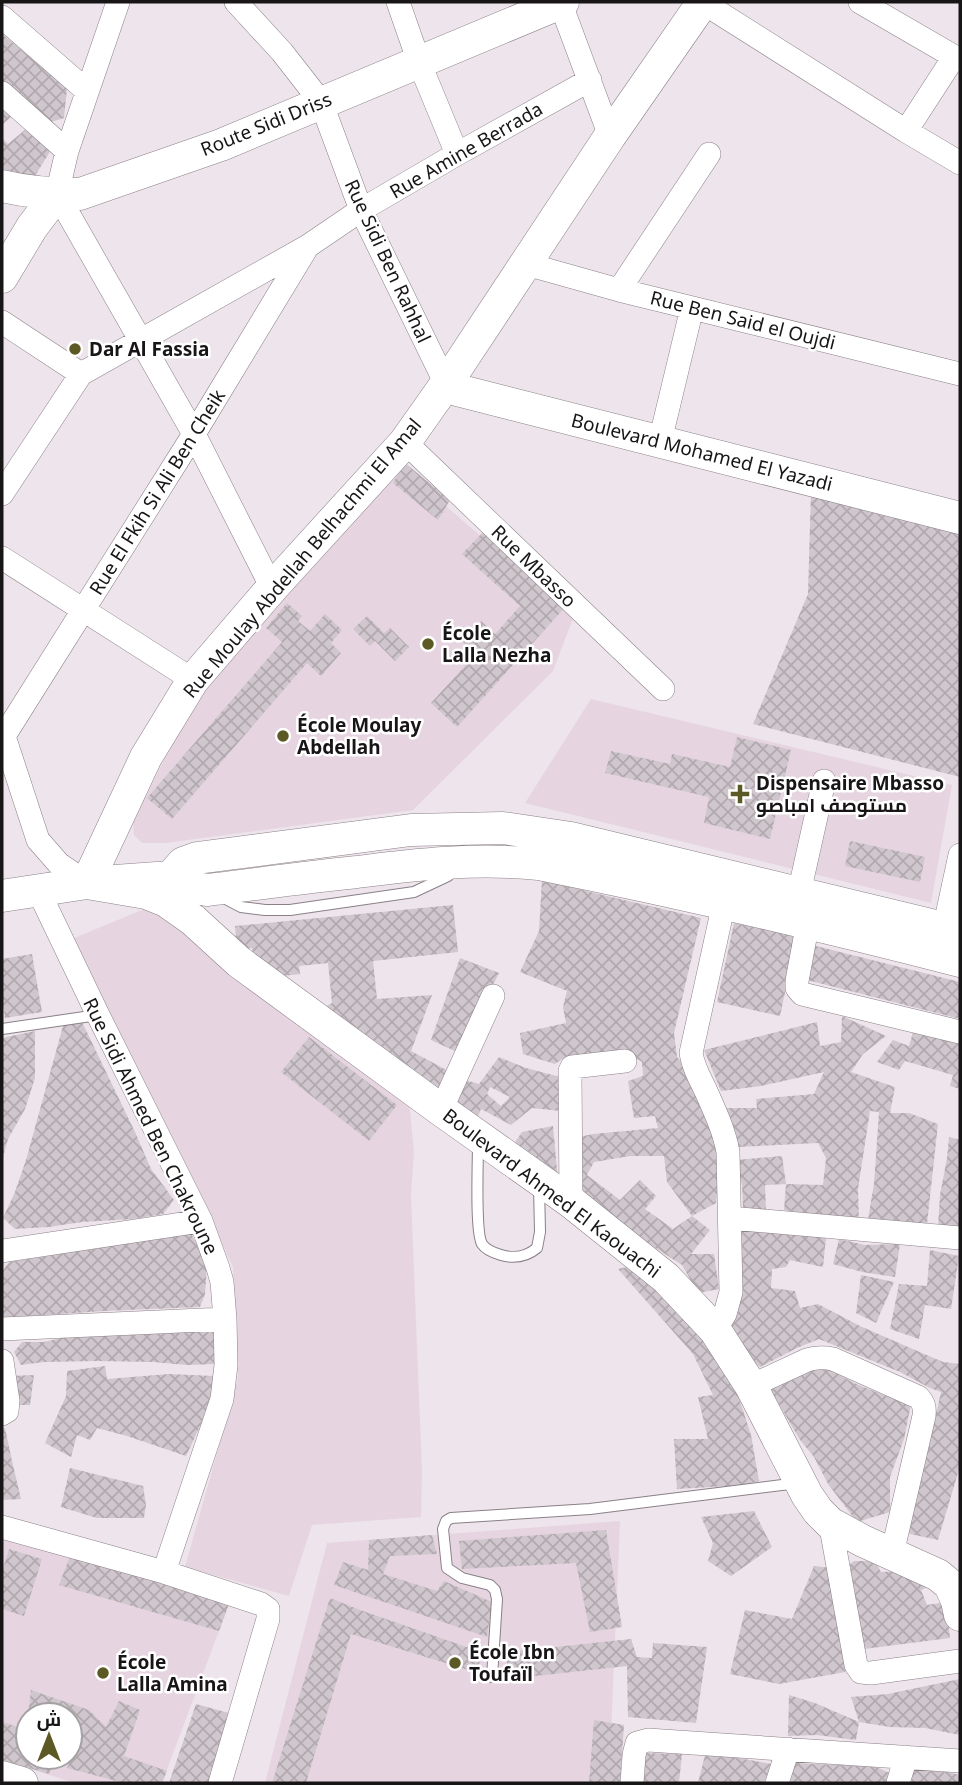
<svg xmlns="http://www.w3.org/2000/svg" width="962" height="1785" font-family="'Noto Sans',Cairo,sans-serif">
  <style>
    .built { fill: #e6d5e1; fill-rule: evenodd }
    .building { fill: url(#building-cross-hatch); fill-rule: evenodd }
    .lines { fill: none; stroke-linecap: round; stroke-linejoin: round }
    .lane-casing { stroke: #8a8187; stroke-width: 12 }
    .street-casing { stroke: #8a8187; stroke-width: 24 }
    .secondary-casing { stroke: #8a8187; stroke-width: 33 }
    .lane { stroke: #fff; stroke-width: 10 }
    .street { stroke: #fff; stroke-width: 23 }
    .secondary { stroke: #fff; stroke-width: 32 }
    .poi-dot { fill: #5c5925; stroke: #fff; stroke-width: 2.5 }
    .labels { text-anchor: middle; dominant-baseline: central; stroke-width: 5; stroke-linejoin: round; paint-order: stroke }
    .street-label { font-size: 19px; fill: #181517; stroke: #fff }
    .poi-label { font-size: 19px; font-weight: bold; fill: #181517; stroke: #fff; text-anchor: start }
  </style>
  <defs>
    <pattern id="building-cross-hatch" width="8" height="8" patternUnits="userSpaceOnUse" patternTransform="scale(1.75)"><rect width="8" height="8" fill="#d0c6cd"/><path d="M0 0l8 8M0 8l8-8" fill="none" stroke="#b2a9af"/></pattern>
  </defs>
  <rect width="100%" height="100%" fill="#eee4eb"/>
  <path class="built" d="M399,466L574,616L553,671L413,810L165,843H142L134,835L133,822L191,706L262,614Z
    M591,699L952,785L931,903L525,803Z
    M149,907L409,1101L414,1152L411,1195L422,1471L421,1517L312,1525L289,1596L185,1567L238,1378L233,1267L72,939Z
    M620,1521L609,1783H265L327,1543Z
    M2,1535L229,1604L162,1783H75L2,1760ZM28,1715H70V1757H28Z"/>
  <path class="building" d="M2,34L67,88L64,118L51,122L2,84Z
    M2,108L11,117L2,125Z
    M26,129L51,150L33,179L2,173V138L8,144Z
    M405,463L450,500L438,520L393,483Z
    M811,492L960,530V777L753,724L808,594Z
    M484,531L567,605L457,727L431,703L476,654L463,642L481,621L495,634L520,606L462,554Z
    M287,603L302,616L298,621L310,631L325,614L342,630L331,643L341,653L321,676L307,663L172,819L147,798L282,642L266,628Z
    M367,616L384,633L390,628L409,647L395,661L375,641L370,646L353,629Z
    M737,737L791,750L770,839L704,823L709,797L605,773L611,751L670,764L672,754L730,767Z
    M850,841L925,857L920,882L845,866Z
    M542,879L590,892L701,918L674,1033L677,1057L688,1069L705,1106L720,1161L716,1203L692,1216L710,1230L691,1254H714L719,1289L698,1293L682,1265L651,1245L572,1190L574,1138L593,1134L658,1128L655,1116L634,1118L628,1081L643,1076L642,1062L625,1051L567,1056L555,1064L523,1054L520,1033L566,1023L563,1007L567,991L520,972L539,931ZM630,1156H664L667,1182L692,1216L673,1229L645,1209L656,1196L640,1180L620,1200L587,1175L594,1162Z
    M453,905L458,952L373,961L377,999L432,995L411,1051L454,1074L440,1098L323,1008L332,1003L328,963L299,966L300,974L273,977L255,969L252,948L237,949L235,926Z
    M734,923L797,936L780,1016L717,1002Z
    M812,945L960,982V1019L803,979Z
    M32,954L42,1012L5,1018L2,996V959Z
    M460,958L499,973L459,1053L431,1040Z
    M842,1016L886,1036L863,1054L851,1072L895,1087L890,1113H909L938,1124L927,1224L868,1219L874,1184L879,1112L870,1111L858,1189L859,1223L784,1210L786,1184L823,1185L826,1158L818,1143L738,1147L721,1108H757L756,1099L814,1094L824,1072L761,1086L721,1091L704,1050L817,1022L820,1046L841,1042Z
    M82,1022L135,1132L151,1169L174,1200L163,1214L133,1219L82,1222L49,1227L15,1229L3,1218L15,1192L26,1160L63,1026Z
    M914,1029L960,1043V1089L950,1086L953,1075L905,1061L899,1070L877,1062L893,1040L909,1046Z
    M35,1031V1078L25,1109L8,1139L2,1161V1038Z
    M309,1037L397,1105L369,1141L281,1072Z
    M499,1057L526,1068L564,1078L560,1111L532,1108L511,1125L481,1109L475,1124L452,1108L465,1080L479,1084ZM490,1087L510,1097L501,1106L487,1094Z
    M553,1126L558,1181L511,1148L522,1132Z
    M949,1137L960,1140V1228L938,1227L940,1195L947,1158Z
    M782,1156L786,1184L765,1185L766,1211L743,1208L742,1185L736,1160Z
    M736,1230L826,1237L823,1267L790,1260L786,1267L772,1269L771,1288L795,1291L800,1308L818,1304L860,1326L908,1347L943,1362L960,1364V1466L938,1540L901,1532L928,1435L937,1410L941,1392L930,1388L900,1372L819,1339L797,1348L760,1367L740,1350L730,1325Z
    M190,1231L207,1265L205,1294L200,1307L104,1311L2,1318V1272L9,1262L48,1256L104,1245L126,1244Z
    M839,1239L865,1245L900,1244L895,1277L862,1272L833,1264Z
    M930,1250L959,1256L951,1309L925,1305L919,1339L890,1329L899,1284L927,1286Z
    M640,1264L712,1341L737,1392L751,1435L759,1481L744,1485L677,1489L674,1439H708L698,1397L713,1395L693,1354L618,1269Z
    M861,1275L894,1282L876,1323L856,1313Z
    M217,1330L215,1364L187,1365L153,1362L97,1361L44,1362L21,1365L14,1352L22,1342H44L70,1336L125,1333L153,1334Z
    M105,1366L107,1379L169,1374L214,1376L212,1401L186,1456L127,1436L97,1428L90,1440L77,1435L71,1457L45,1443L66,1396L67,1371Z
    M825,1367L854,1383L883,1395L911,1404L904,1439L890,1477V1512L857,1522L828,1484L814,1457L800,1440L770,1389L802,1372Z
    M34,1375L30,1405H15L9,1376Z
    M5,1428L12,1461L21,1499L2,1500V1429Z
    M70,1468L143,1486L146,1505L144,1518H97L61,1507Z
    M754,1511L772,1547L731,1576L708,1561L713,1543L701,1517Z
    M606,1530L622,1627L590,1632L576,1563L462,1569L459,1541Z
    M432,1535L437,1554L390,1556L383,1574L437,1591L444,1581L492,1602L487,1637L334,1585L343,1562L368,1570L369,1540Z
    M9,1549L42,1559L24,1616L2,1609V1572Z
    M70,1556L229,1604L219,1631L59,1585Z
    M854,1561H875L881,1572L911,1571L928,1587L921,1590L927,1605L946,1602L950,1638L864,1649L844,1569Z
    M814,1566L832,1568L845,1672L779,1684L730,1674L745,1610L792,1619Z
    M330,1598L360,1610L481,1652L478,1673L351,1634L306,1783H272Z
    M631,1639L637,1657L652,1658L653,1643L707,1647L696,1723L628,1717L627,1666L507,1679V1652Z
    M960,1679V1735L925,1728L890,1727L859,1722L851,1697L888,1694Z
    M31,1690L89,1710L106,1727L119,1701L140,1710L124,1756L167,1771L162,1783H124L67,1768L72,1757L70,1756V1715H28Z
    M789,1695L815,1703L859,1722L856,1740L817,1735L788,1736Z
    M196,1704L236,1715L214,1783H169Z
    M594,1720L624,1725L620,1783H589Z
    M2,1722L28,1730V1757H54L49,1774L2,1760Z
    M643,1753L682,1754L679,1783H643Z
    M705,1755L734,1757L771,1764L764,1783H698Z
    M795,1763L841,1765H871L890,1773L888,1783H790Z
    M914,1768L944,1771L960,1775V1783H911Z"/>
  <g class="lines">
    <g class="lane-casing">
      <path id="lane" d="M222,897L241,907L265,910H290L414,892L448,876L452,872
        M2,1029L98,1015
        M478,1144C478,1162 475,1232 482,1244C486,1250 494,1253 501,1255C515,1259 526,1257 537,1248L540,1232L539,1186
        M492,1677L497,1599L495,1590L490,1585L462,1578L447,1568L443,1529L446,1521L451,1518L590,1509L798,1483"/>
    </g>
    <g class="street-casing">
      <path id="street" d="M118,2L67,151L57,194L194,434L272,588
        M236,2L282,52L321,102L361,210L446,384
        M398,2L419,62L457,154
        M560,2L610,136
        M702,2L906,131L960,163
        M860,2L960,60
        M2,17L87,91
        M2,93L67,151
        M906,131L954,57
        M526,264L619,290L960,374
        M619,290L709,154
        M2,322L81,374
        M660,441L692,308
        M405,442L663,689
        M2,494L81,374L308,246L361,210L457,154L590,80
        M2,558L193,680
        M2,730L38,840L59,864L87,883
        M4,736L194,434L306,249
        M38,890L98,1015L201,1221L218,1268L222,1282L225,1319L226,1365L222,1399L164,1572
        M799,893L824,781
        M808,922L797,981V988L802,994L960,1032
        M944,929L960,855
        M441,1110L493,996
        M571,1202L570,1071L572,1067L625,1061
        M730,1218L960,1238
        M2,1251L201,1221
        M2,1329L225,1319
        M715,1330L725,1314L731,1292L728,1152C724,1130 714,1109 705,1089C699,1077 693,1066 691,1053L724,903
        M2,1361L8,1401L7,1411L2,1414
        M751,1386L807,1360C816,1357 823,1357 833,1359L918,1397C924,1403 925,1408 924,1416L892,1554
        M830,1522L856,1665L861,1672L871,1673L960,1661
        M2,1527L164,1572L261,1604L268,1609V1619L220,1783
        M632,1783L634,1755L637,1743L648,1740L960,1761
        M777,1783L788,1749
        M898,1783L906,1757"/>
    </g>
    <g class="secondary-casing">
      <path id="secondary" d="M2,186C27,192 54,194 80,194L221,145L563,2
        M2,277L32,227L57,194
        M446,384L457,390L960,518
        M171,877L183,863L197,858L411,830L503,828L571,838L960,932
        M87,883L146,893L166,901L193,920L239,962L441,1110L571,1202L666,1278L715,1330L751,1386L807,1495L818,1511L830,1523L863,1541L938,1575L950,1585L957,1601L960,1615
        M87,883L146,757L193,680L272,588L405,442L446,384L610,136L703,2
        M2,896L87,883L171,877L191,887L207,890C257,884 307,877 357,872C418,864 478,858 539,864C680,892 820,925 960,961
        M2,1777L22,1783"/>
    </g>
    <use href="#lane" class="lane"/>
    <use href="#street" class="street"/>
    <use href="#secondary" class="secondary"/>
  </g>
  <g class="poi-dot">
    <circle cx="75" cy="349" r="7"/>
    <circle cx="428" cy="644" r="7"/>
    <circle cx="283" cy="736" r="7"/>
    <path d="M736.5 783.5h7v7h7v7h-7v7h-7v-7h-7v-7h7z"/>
    <circle cx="455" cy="1663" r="7"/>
    <circle cx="103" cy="1673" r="7"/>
  </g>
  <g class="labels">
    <g class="street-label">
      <text transform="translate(266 124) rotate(-22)">Route Sidi Driss</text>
      <text transform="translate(466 150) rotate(-30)">Rue Amine Berrada</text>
      <text transform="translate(388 261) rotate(65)">Rue Sidi Ben Rahhal</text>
      <text transform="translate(743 320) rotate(14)">Rue Ben Said el Oujdi</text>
      <text transform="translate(702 452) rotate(14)">Boulevard Mohamed El Yazadi</text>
      <text transform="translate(157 492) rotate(-58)">Rue El Fkih Si Ali Ben Cheik</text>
      <text transform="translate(302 558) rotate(-50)">Rue Moulay Abdellah Belhachmi El Amal</text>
      <text transform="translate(534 566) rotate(44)">Rue Mbasso</text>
      <text transform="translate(151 1126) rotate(64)">Rue Sidi Ahmed Ben Chakroune</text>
      <text transform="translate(552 1193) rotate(37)">Boulevard Ahmed El Kaouachi</text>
    </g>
    <g class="poi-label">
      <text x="89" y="349">Dar Al Fassia</text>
      <text x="442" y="633">École<tspan x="442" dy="22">Lalla Nezha</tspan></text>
      <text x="297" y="725">École Moulay<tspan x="297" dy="22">Abdellah</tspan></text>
      <text x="756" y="783">Dispensaire Mbasso<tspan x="756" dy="22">مستوصف امباصو</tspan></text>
      <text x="469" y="1652">École Ibn<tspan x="469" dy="22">Toufaïl</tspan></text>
      <text x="117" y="1662">École<tspan x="117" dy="22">Lalla Amina</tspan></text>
    </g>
  </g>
  <rect width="962" height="1785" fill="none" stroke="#181517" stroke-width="7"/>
  <g transform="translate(49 1736)"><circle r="33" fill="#ffffff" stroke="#a3a1a2" stroke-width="2"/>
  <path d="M0-5L12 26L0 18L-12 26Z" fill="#5c5925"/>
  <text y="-10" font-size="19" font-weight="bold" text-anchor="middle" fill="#181517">ش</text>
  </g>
</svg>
